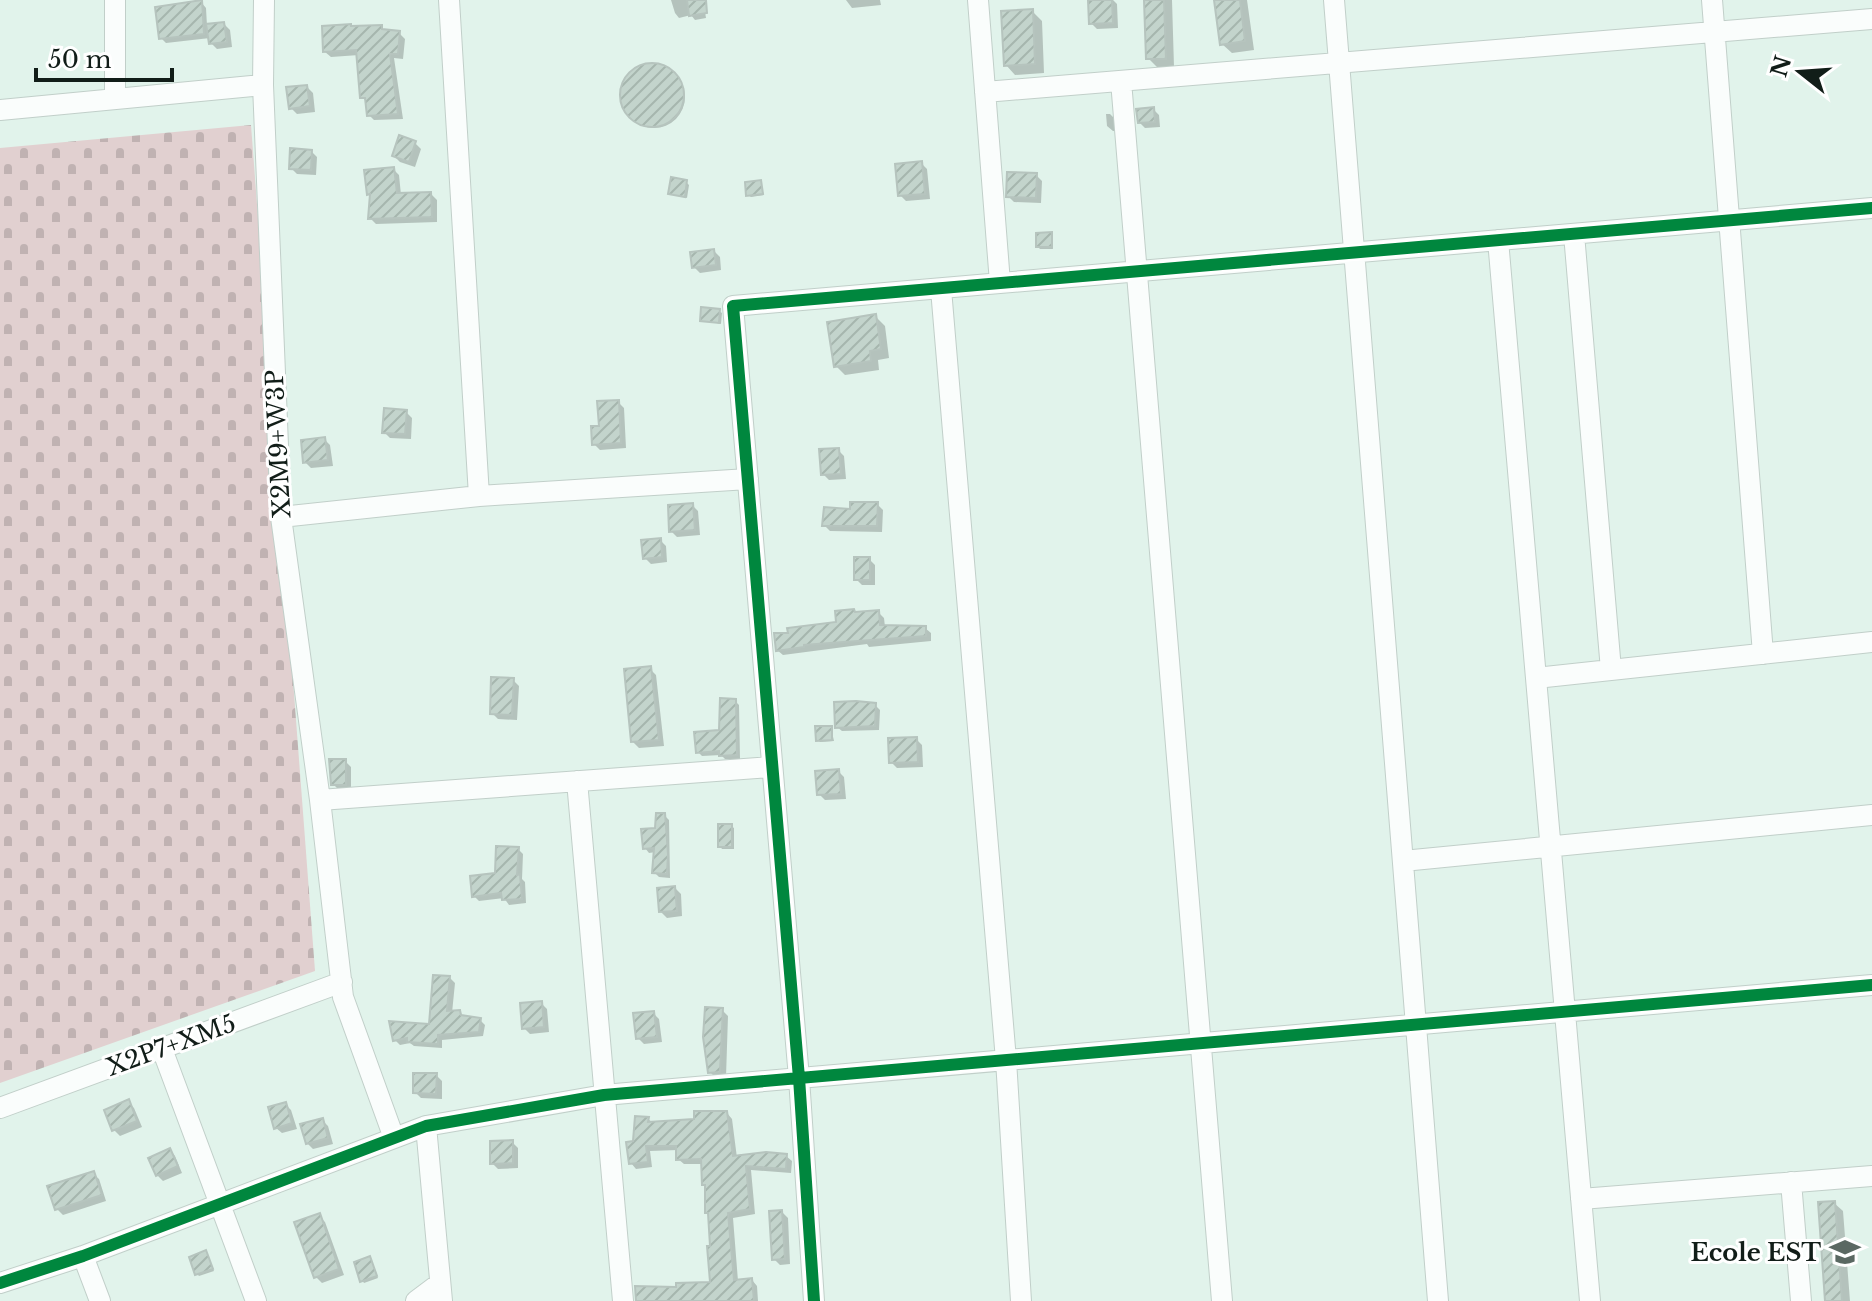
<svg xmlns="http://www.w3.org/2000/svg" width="1872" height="1301" font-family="'Libre Baskerville',serif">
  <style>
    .cemetery { fill: url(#cemetery-stones) }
    .shadow { fill: #0003 }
    .building { fill: url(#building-hatch); stroke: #b6c4be; stroke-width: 2 }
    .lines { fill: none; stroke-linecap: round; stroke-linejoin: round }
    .minor-casing { stroke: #c1cfc9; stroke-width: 22 }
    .minor { stroke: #fafdfc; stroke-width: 20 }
    .cycleway-casing { stroke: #fff; stroke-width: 17 }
    .cycleway { stroke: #00873e; stroke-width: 12 }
    .labels { text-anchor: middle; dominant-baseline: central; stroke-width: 6; stroke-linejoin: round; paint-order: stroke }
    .street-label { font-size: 24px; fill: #111d18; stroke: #fff }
    .poi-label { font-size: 24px; font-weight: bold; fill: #111d18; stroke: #fff; text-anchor: end }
  </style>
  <defs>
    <pattern id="cemetery-stones" width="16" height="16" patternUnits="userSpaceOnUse" patternTransform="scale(2)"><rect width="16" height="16" fill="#e1d0d0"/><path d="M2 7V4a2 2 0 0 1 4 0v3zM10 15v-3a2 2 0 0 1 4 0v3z" fill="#c0b2b2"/></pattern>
    <pattern id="building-hatch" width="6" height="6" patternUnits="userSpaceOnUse" patternTransform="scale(2)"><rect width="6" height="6" fill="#c3d4cc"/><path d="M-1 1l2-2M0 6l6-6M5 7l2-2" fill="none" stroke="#a6b6ae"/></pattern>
  </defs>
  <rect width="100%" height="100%" fill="#e1f3eb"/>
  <path class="cemetery" d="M251,125L315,971L0,1083V148Z"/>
  <path class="shadow" d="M671,0H703L706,18L695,20L691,15L679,18L675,13Z
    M846,0H880L881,5L852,8Z
    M1090,0H1113L1117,4L1118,28L1097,29L1091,23Z
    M1146,0H1172L1174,67H1157L1148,58Z
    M1216,0H1247L1254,50L1232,53L1222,44Z
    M201,2L206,8L207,26L224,24L230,30L232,47L217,49L211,43L210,38L166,43L161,38Z
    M1032,11L1042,21L1044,73L1015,75L1006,65Z
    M381,27L386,32L399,33L405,39L403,59L394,58L403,119L374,120L369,115L368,103L362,97L359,55L331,57L325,52Z
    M623 97a31 31 0 1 1 62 0a31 31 0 1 1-62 0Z
    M307,87L313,93L315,112L297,114L291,108Z
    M1153,109L1159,115L1160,127L1145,128L1139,122Z
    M1106,114H1110L1116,120L1117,131H1113L1107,126Z
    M415,143L421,149L415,167L400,162L394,156Z
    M311,151L317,157L316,175L297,174L291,168Z
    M921,163L927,169L930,199L906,201L900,195Z
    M393,169L399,175L401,195L431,194L437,200V222L376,224L370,218L372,196L369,194Z
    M1036,175L1042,181L1041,203L1014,202L1008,196Z
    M686,182L689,185L687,198L670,193Z
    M760,182L764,195L751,197L748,195Z
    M1051,234L1053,249H1040L1038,247Z
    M714,251L720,257L721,270L700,273L694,267Z
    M719,311L722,313L721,324L702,320Z
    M875,316L885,326L889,358L878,360L879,370L845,375L836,366Z
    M618,402L624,408L626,448L600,450L594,444Z
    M406,412L412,418L411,439L390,438L384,432Z
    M324,439L330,445L333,466L311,468L305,462Z
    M838,450L844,456L846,479L829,480L823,474Z
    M877,504L883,510L882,532L830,531L824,525L852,511Z
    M692,505L698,511L700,535L677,537L671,531Z
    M660,540L666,546L667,562L651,564L645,558Z
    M869,559L875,565V585H862L856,579Z
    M878,612L884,618L885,627L925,628L931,633V641L869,647L867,644L783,655L777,650L857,614Z
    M650,669L656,675L664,746L639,748L633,742Z
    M513,680L519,686L517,720L498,719L492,713Z
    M735,701L739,705L740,759H725L721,755L702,756L698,752L721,732Z
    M875,705L880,710L879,730L842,731L837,727Z
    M831,728L834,741L820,742L818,740Z
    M916,739L922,745L923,767L897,768L891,762Z
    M345,761L351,767V790H339L333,784Z
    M838,771L844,777L846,799L825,800L819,794Z
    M664,815L669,820L670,878L659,877L654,872L656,852L649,853L645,848Z
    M731,826L734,828V849H722L720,846Z
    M518,849L523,854L522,879L525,882L526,903L509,905L504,898L479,901L474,896L497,875Z
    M675,888L681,894L682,916L667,918L661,912Z
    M450,978L455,983L452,1013L460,1012L465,1018L480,1020L485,1025L483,1036L442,1040V1048L414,1046L410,1043L400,1045L395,1040L430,1026Z
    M541,1003L547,1009L549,1032L530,1034L524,1028Z
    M722,1010L728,1016L726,1077L716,1078L710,1072Z
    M653,1013L659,1019L662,1042L644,1044L638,1038Z
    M436,1075L442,1081V1099L421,1098L415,1092Z
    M128,1102L134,1108L142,1127L120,1136L114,1130Z
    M285,1104L291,1110L297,1129L282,1133L276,1128Z
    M727,1113L732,1119L737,1158L786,1156L792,1161L791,1173L751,1170L755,1214L733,1218L738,1281L752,1280L757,1286L758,1301H637L678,1289L712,1284V1248L711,1216L707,1212L703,1164H684L678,1159V1150L650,1151L652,1167L636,1169L631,1163L635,1143L648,1119L653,1123L696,1121Z
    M322,1120L328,1126L333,1144L313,1149L307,1143Z
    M512,1142L518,1148V1168L498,1169L492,1163Z
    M170,1150L175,1156L182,1173L163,1181L157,1175Z
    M93,1174L99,1179L106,1201L63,1215L57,1209Z
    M1834,1203L1843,1211L1850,1301H1827Z
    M782,1212L788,1218L790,1264L780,1265L774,1259Z
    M319,1216L325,1222L344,1275L322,1283L316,1277Z
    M206,1253L214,1271L199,1276L197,1274Z
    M370,1259L378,1278L364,1283L362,1280Z"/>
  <path class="building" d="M202,0L204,34L159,39L155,7Z
    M687,0H706L707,13L689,16Z
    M1088,0H1112L1113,23L1089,24Z
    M1144,0H1164L1166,59H1146Z
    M1214,0H1240L1245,41L1220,45Z
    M1033,9L1035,64L1004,66L1001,11Z
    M224,22L227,42L209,44L206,24Z
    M351,24V26L382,25V29L400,31L398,54H390L398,114L367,116L365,98H360L356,50L323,52L322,26Z
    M620 95a32 32 0 1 1 64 0a32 32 0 1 1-64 0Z
    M307,85L310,106L289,109L286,87Z
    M1154,107L1155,122L1138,123L1136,109Z
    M399,135L416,141L409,162L392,156Z
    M290,148L312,150L311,170L289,169Z
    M922,161L925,194L898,196L895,164Z
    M394,167L397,193L431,192L432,217L368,219L370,194L367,195L364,170Z
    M1007,172L1037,173L1036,198L1006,197Z
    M671,177L687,180L685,197L668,194Z
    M761,180L763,194L746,196L745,182Z
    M1052,232V247H1036V233Z
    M714,249L716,265L692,268L690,252Z
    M701,307L720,309L719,323L700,321Z
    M876,314L881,349L870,351L871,361L834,367L827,322Z
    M619,400L621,443L592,445L591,426H599L597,401Z
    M384,408L407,410L405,434L382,433Z
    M325,437L328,460L303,463L301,440Z
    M839,448L841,474L821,475L819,449Z
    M850,502H878L877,526H822L824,507L850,509Z
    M693,503L695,530L669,532L668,505Z
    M661,538L662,557L643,559L641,540Z
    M854,557H870V580H854Z
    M854,609L855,612L879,610L880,625L926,626V636L804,645V647L776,651L774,633H788L787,628L836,622L835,611Z
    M651,666L659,740L631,742L624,669Z
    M491,677L514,678L512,715L490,714Z
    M720,698L736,699L737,755L719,756V751L696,753L694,732L719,730Z
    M856,701L876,703L875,726L835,728L834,702Z
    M815,726H832V740L816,741Z
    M917,737L918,762L889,763L888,738Z
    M329,759H346V785H331Z
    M839,769L841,794L817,795L815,771Z
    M656,813H665L668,854L667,874L652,873L654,848L643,849L641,829L655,828Z
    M718,824H732V847H718Z
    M496,846L519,847L517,875L520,874L522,899L502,900L501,893L472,897L470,876L495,873Z
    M675,886L677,911L659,912L657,888Z
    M433,975L450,976L447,1011L460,1010L461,1015L481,1018L479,1032L438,1035V1044L407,1042V1038L393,1041L389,1021L429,1024Z
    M542,1001L544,1027L522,1029L520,1003Z
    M705,1007L723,1008L720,1072L708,1073L703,1037Z
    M654,1011L657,1037L636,1039L633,1013Z
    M413,1073H437L436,1094L413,1093Z
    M129,1099L137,1121L112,1131L104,1110Z
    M286,1102L292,1123L274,1129L268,1107Z
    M694,1111H727L733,1156L766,1152L787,1154L786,1169L746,1166L750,1209L728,1213L734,1280L752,1278L754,1301H636L635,1286L676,1287V1283L710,1282L707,1246H710L708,1213H705V1185H702L701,1159L676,1160V1146H646L648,1162L629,1164L626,1142L633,1141L635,1116L649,1117L648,1122L694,1119Z
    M323,1118L328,1138L306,1144L300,1124Z
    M513,1140V1163L490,1164V1141Z
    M170,1148L178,1166L156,1176L148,1158Z
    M94,1171L102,1195L55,1210L47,1186Z
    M1835,1201L1842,1301H1825L1818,1202Z
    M782,1210L785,1259L772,1260L769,1211Z
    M320,1213L339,1269L314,1278L294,1222Z
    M206,1250L213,1269L195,1275L189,1257Z
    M370,1256L377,1276L360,1282L354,1262Z"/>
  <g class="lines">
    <g class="minor-casing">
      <path id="minor" d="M115,0V99
        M449,0L479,496
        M978,0L1000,283
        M1334,0L1438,1301
        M1712,0L1763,654
        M1121,81L1222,1301
        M263,85L281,517L320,800
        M985,92L1872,19
        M0,110L263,85L264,0
        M1574,234L1611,670
        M1498,240L1590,1301
        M941,289L1006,1060L1021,1301
        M281,517L479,496L748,479
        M1536,678L1872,642
        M577,781L623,1301
        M1403,861L1872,815
        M162,1049L256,1301
        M0,1108L342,982
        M426,1126L442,1301
        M394,1138L343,997L320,800L772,767
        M1791,1182L1801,1301
        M1581,1199L1872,1176
        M83,1256L100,1301
        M0,1283L83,1256L426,1126L604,1095L1872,985
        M416,1301L440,1283
        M814,1301L799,1078L733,306L1872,208"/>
    </g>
    <use href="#minor" class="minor"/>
    <g class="cycleway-casing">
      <path id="cycleway" d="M0,1283L83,1256L426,1126L604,1095L1872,985
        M814,1301L799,1078L733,306L1872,208"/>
    </g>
    <use href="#cycleway" class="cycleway"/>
  </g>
  <defs>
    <g id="school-bare" transform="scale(2.4)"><path d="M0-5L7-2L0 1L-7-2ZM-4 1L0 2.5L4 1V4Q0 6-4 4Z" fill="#5a6862" stroke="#fff" stroke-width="2.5" paint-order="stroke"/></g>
  </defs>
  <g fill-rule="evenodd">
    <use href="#school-bare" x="1845" y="1252"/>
  </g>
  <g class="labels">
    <g class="street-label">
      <text transform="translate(278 444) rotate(-93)">X2M9+W3P</text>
      <text transform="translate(171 1045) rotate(-20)">X2P7+XM5</text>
    </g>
    <g class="poi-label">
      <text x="1821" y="1252">Ecole EST</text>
    </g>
  </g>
  <g transform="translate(1800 72) rotate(287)" stroke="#ffffff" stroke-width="6" paint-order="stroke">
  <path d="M0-6L14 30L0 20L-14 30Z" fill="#111d18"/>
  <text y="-12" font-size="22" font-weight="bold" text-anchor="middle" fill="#111d18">N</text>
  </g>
  <path d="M36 68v12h136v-12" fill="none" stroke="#111d18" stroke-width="4"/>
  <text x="48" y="68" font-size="24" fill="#111d18" stroke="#ffffff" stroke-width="6" paint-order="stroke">50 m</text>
</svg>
